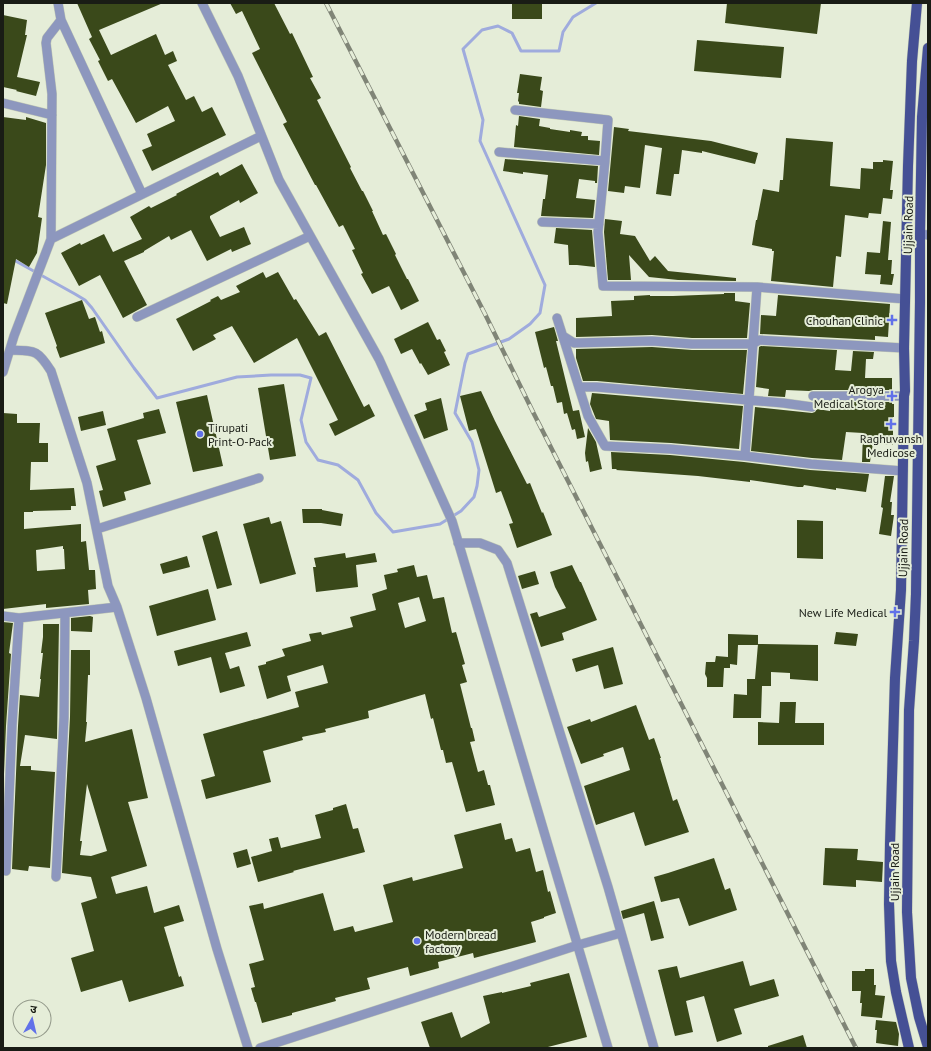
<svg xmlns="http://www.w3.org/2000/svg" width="931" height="1051" font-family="'PT Sans','Noto Sans Devanagari',sans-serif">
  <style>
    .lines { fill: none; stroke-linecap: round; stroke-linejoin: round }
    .stream { stroke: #9fabdd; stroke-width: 3 }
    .building { fill: #3a491a; fill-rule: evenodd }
    .street-casing { stroke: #c0c7b5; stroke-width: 10 }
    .primary-casing { stroke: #c0c7b5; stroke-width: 11 }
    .street { stroke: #8d97be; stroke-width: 9 }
    .primary { stroke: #455095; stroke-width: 10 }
    .rail-casing { stroke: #808577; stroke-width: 4.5 }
    .rail { stroke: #e5edd8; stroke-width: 3; stroke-dasharray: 9; stroke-linecap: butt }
    .poi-dot { fill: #6171e9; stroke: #e5edd8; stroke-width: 1.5 }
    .labels { text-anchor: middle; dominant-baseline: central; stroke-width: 4; stroke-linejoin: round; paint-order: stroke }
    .street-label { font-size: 12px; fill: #191c15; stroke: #e5edd8 }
    .poi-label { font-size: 12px; fill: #191c15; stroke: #e5edd8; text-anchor: end }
  </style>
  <rect width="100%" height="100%" fill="#e5edd8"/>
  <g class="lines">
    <path class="stream" d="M12,259L75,294L85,300L92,308L134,368L157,398L237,377L271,375H300L311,378L301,420L306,442L318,460L338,465L358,480L376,513L393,532L440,524L461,511L474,497L477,486L479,470L472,442L455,413L465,363L468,354L509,339L530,324L540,313L545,285L480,141L483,120L463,49L482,30L498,26L512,33L521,51H559L563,32L573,17L596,3"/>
  </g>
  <path class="building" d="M77,3H163L99,30L111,55L156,34L165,55L173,51L177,61L168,65L186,100L194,96L202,112L212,107L226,135L152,171L142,150L152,146L147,134L175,121L168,106L136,123L112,79L108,81L98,61L100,60L89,39L92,37Z
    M230,3H274L290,34L292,33L313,77L310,78L321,98L317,100L351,167L350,168L362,191H363L373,211H372L383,235L386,234L396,254L395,255L407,279H408L419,301L401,310L389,286L372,294L361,274L363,273L352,250L355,249L343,225L339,227L316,185H315L283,124L287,122L252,53L260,49L242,11L236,14Z
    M512,3H542V19H512Z
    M727,3H821L817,34L725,23Z
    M3,15L27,20L25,35H27L17,77L40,82L36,96L16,91L17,90L3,87Z
    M697,40L784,47L781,78L694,71Z
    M520,74L542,77L540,90L543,91L541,107L519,104V102L518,101L519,93H517Z
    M519,116L540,119L539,126L550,128V129L570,132V130L582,132L581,136H588V140L600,141L599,155L514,147L516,125L518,126Z
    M3,117L26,120V117L46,123V165L38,217L42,218L37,253L29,267L16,259L7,304L3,303Z
    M614,127L629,129L628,131L711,141L758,153L755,164L702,151V153L682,150L679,174H674L671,196L656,194L662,148L645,145L640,188L625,186L624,193L608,191Z
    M786,138L833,142L830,186L860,189L861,168L873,169V162H883V160L893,161L890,190H893L892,199L883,198L881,214L869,213L868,218L845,215L841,257L836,256L833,287L771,281L774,251H772V249L752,245L756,220H757L763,189L779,192L780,180H783Z
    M505,159L598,166L597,183H595V181L579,179L576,198L595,200L593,218L541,216L543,199H545L548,175L523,172V174L503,171Z
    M242,164L258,193L240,203L239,200L210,216V218L220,237L244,227L251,244L232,252L231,249L207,261L191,230L171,240L169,236L144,251V252L124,261L147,305L123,318L100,275L79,286L61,253L80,243L81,245L104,234L113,252L142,239L130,217L149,206L151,208L177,195L176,194L218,172L220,176Z
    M605,219L622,221L620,234L635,236L650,261L655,256L668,271L736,278V281L678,280L649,277L629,255L631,280H608L604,232Z
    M883,221L891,222L888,260H892L891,274H894L892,285L880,284L881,275L865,274L867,252L880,253Z
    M556,228L592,230L595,267L577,265H569L568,245L554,243Z
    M263,272L266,278L278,272L294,300L296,299L319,336L326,332L364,407L369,404L375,416L335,436L329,424L338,420L297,338L254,363L232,326L213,335L216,339L193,351L176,319L211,301L210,300L218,296L221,300L240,292L236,286Z
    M724,293H735V301L750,303L747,338H692L652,335L576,337V318L612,316L611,301L634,300V296L650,295V296H673L724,294Z
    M778,295L890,304L888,337L875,336V340L760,334L761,315L776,316Z
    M82,300L89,319L95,317L100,332L102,331L105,343L60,358L56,347L57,346L45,313Z
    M428,322L437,340L440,339L446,351L444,352L450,365L428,375L421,363L420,364L412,349L401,354L394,339Z
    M554,327L558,341H556L573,411L579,410L585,437L577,439L575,429L572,430L567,413L564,414L562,402L557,403L553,386H551L546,367L544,368L535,332Z
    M761,346L837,350L835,370L851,371L853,351L874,352L873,359H866L865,378H892V390H813L809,391L786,390L785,397L768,396L769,389L756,387L759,347Z
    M652,347L692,350H747L743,394L597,381H583L576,358V349Z
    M284,384L296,456L270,460L258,388Z
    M481,391L495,421L527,484L530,483L542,513L543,512L552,535L517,548L509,524L513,523L501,491L496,493L476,429L469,431L460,396Z
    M592,393L743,406L739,449L671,443L610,440L609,421L596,419L590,404Z
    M207,395L223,466L193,472L176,402Z
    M441,398L448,430L424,439L414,415L427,410L425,403Z
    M831,402H892V404H894V417H893V445L873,443L870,462H862L863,433L846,432L842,460L812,458L751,451L755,407L812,413L815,412L817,409L830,411Z
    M159,409L166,433L137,440L151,484L124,492L126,500L103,507L99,491L103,490L96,466L116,460L107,429L144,418L143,413Z
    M103,411L106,425L81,431L78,417Z
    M3,413L17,414V423H40L39,443H48V462H31L30,490L74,488L76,506H71V510L33,511V512H24V529L81,524V542L86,541L89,570H95L96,589L88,590L89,604L46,608V604L3,609V588H4L3,569ZM63,546V549H64L65,569L37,571L36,550Z
    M588,428L596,442L602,469L590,472L588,461L586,462L585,453Z
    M611,452L670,455L744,462L810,470L869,474L866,492L836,488V490L804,485L803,487H798L750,480V482L698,476L616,470L617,469H612Z
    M885,476H894L890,502H892L891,515H894L891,536L879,534L883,508L881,507Z
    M302,509H322V510L343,514L341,526L321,523H303Z
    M269,517L271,524L281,521L296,574L260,584L243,524Z
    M797,520L823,521V559L797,558Z
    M217,531L232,585L217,589L202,536Z
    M345,553L346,558L375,553L377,562L356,565L358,587L316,592L313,567H316L314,558Z
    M187,556L190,567L163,574L160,564Z
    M414,565L417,577L427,575L433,599L444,597L452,633L456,632L465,664L462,665L467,682L460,684L471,728H472L475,741L470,742L478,772L484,770L488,785H490L495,805L466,812L452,762L446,763L443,750H441L433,718L431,719L425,694L368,711L369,718L325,729L326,732L302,737L303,740L263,751L271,782L206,799L201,780L215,776L203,734L299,707L295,692L328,683L323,665L287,676L291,691L267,699L258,666L266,664V662L285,656L282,649L311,641L309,634L321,632L322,635L353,627L350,617L376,610L372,594L387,589L384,575L398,572L397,569ZM419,597L426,621L405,628L398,603Z
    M572,565L580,582H581L597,620L562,633L564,640L541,647L530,614L537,612L539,617L566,608L555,587L550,572Z
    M535,571L539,584L522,589L518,576Z
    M208,589L216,620L157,636L149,606Z
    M90,616L93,617L92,632L71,631V618Z
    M3,622L13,623L9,653L11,654L6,726L3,798Z
    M43,624H59L57,739L25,735L20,766H31V770L55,772L50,868L29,866L28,871L12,869L18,726L20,695L39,697L41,679H40L43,653H41L43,637Z
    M247,632L251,646L225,653L230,669L239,666L245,686L220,693L211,657L178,666L174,651Z
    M836,632L858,634L856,646L834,644Z
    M728,634L758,635V645H738L737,665L730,664V668H724L723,687H707V678L705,674L706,662H715L716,656L728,657Z
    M758,644L818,645V681L790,679V673L771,672V686H762L761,718H733L734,694L747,695V679H755Z
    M613,647L623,684L604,689L598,665L576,672L572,659Z
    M71,650H90V675H88L86,722H87L85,742L132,729L148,798L128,802L147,866L111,877L116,894L147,886L154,913L179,905L184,921L164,927L179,977L181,976L184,986L129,1002L122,980L81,992L71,958L94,951L81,903L97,898L91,877L62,873L70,717ZM87,784L107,851L91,856L80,855L82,841H80Z
    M780,702H796L795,723H824V745H758V722L779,723Z
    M636,705L649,740L654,738L661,758H660L673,801L677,799L689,832L645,846L634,812L596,825L584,786L630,770L623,747L603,754L604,756L581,764L567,727L590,719L591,722Z
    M346,804L353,829L358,828L365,852L293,871L294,872L258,882L251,857L272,851L269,839L278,837L281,848L321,838L315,815L333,810V808Z
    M501,823L505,840L512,838L516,852L530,848L536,872L543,870L548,892L550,891L556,913L544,917V918L531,922L536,942L474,958L473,953L438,962L439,968L410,976L408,967L367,978L370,989L335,998L336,1001L292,1013V1015L262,1023L256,1002H255L251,988L255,987L249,964L264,960L249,906L263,903L264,909L323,893L334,931L353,926L355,932L393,922L383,885L412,877L413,881L463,868L454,835Z
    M825,848L858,849L857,860L883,862L882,882L856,880V887L823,885Z
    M247,849L251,864L237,868L233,853Z
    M714,858L725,890L730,888L737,910L689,926L679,898L661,902L654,877L668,873Z
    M654,901L664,938L651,941L644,913L623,919L621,911Z
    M743,961L750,986L774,979L779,996L734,1009L742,1034L717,1042L704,996L686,1001L693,1032L675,1036L658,970L677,966L680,978Z
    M865,969H874V985H876L875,995L885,996L882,1018L861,1016L862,1003H860L861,991H852V971H865Z
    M569,973L587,1037L544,1048H430L421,1022L452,1012L461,1038L490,1023L483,996L502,992V993L531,986L530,983Z
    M876,1020L896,1022L899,1034L898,1046L876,1043L877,1030H875Z
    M803,1035L807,1048H768V1046Z"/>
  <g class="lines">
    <g class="street-casing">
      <path id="street" d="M202,3L238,76L279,180L379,359L452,521L608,1048
        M61,20L142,194
        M3,103L52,115
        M515,110L608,120L605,161L598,232L603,286L757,287L905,299
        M499,152L605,161
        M542,222L599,224
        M920,234L928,235
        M51,239L52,94L46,43L47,38L61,20L58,3
        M137,317L310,236
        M557,318L588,416L605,446L670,449L745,456L811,464L903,471
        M563,336L574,343L652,341L692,344H753L759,340L904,348
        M10,350C35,351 37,349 51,371L87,483L108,586L117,607L146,698L217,949L248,1048
        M3,372L14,336L51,239L261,136
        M579,387H596L783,403L812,407
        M813,396H904
        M745,456L757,287
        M97,529L259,478
        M458,543H480L498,550L507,563L608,887L654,1048
        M3,616L19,618L117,607
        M6,871L12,726L19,618
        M56,877L64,717L65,613
        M260,1048L578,945L621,933"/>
    </g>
    <g class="primary-casing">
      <path id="primary" d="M928,48L922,117L920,234V302L916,594L914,641L909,710L907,912L911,978L919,1017L928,1047
        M909,1048L896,992L891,961L889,904L890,844L895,678L901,590L904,396L905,391L904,348L908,166L912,61L917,3"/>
    </g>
    <use href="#street" class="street"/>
    <use href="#primary" class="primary"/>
    <g class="rail-casing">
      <path id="rail" d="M326,3L485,314L534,414L856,1048"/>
    </g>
    <use href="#rail" class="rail"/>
  </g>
  <g class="poi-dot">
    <path d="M890 314h4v4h4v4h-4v4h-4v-4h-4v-4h4z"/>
    <path d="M890 390h4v4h4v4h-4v4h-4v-4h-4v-4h4z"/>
    <path d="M889 418h4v4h4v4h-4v4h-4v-4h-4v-4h4z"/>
    <circle cx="200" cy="434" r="4"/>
    <path d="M893 606h4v4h4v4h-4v4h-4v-4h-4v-4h4z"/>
    <circle cx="417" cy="941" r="4"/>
  </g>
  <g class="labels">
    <g class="street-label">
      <text transform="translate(908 225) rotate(-89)">Ujjain Road</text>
      <text transform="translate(903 548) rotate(-89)">Ujjain Road</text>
      <text transform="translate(894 872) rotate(-90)">Ujjain Road</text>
    </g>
    <g class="poi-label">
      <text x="883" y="320">Chouhan Clinic</text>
      <text x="884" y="389">Arogya<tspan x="884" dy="14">Medical Store</tspan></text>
      <text x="208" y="427" text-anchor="start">Tirupati<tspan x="208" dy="14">Print-O-Pack</tspan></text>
      <text x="891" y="438" text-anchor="middle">Raghuvansh<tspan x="891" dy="14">Medicose</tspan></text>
      <text x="887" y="612">New Life Medical</text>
      <text x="425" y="934" text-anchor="start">Modern bread<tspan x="425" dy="14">factory</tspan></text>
    </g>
  </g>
  <rect width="931" height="1051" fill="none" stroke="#191c15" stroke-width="8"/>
  <g transform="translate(32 1019) rotate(8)"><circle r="19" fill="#e5edd8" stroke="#93998a"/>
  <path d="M0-3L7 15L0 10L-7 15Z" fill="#6171e9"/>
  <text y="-6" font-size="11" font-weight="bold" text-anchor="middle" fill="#191c15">उ</text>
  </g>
</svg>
